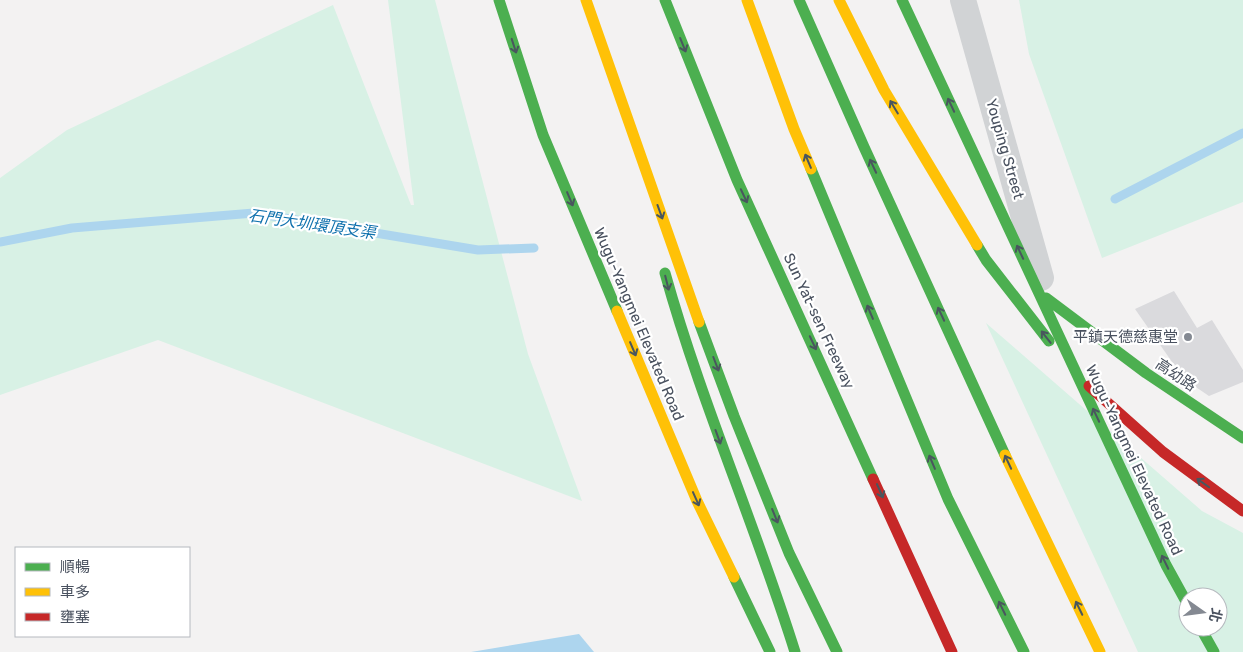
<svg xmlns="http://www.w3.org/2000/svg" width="1243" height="652" font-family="Rubik,'Noto Sans TC',sans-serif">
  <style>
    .green { fill: #d8f1e5; fill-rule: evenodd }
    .water { fill: #add5ee }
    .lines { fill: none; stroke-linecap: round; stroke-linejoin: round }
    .stream { stroke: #add5ee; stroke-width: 9 }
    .building { fill: #dadadd }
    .street { stroke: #d1d3d5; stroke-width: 26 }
    .fast { stroke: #4caf50; stroke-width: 11 }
    .slow { stroke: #ffc107; stroke-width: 11 }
    .jam { stroke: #c62828; stroke-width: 11 }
    .oneway { stroke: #49565e }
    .poi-dot { fill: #848992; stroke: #fff; stroke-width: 2 }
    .labels { text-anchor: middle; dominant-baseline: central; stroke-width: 4.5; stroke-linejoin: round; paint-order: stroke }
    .street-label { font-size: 15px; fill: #49515f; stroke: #fff }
    .poi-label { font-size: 15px; fill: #49515f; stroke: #fff; text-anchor: end }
    .water-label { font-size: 16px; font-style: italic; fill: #0e70ad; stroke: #fff }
  </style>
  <rect width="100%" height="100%" fill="#f3f2f2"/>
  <path class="green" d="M388,0H435L528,354L582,501L158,340L0,395V178L67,130L333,5L411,205H414Z
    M1019,0H1243V202L1102,258L1029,54Z
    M986,323L1202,511L1243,533V652H1138ZM1188,597H1218V627H1188Z"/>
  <path class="water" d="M579,634L594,652H471Z"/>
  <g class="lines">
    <path class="stream" d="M1115,199L1243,133
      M0,242L72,228L254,213L478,250L534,248"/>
  </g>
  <path class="building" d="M1174,291L1197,328L1212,320L1243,370V382L1209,396L1184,379L1135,309Z"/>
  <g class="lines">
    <path class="street" d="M963,0L1041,278"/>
    <path class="fast" d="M499,0L543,135L617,311
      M665,0L737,180L873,479
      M799,0L864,147L1005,455
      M902,0L1166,565L1188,605
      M811,169L948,499L1024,652
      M977,245L986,260L1049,341
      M665,273C701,402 755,524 795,652
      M1046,298L1146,373L1243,438
      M699,322L734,416L789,553L837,652
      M734,577L770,652
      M1200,627L1214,652"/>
    <path class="slow" d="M586,0L699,322
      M747,0L794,129L811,169
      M839,0L884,90L977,245
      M617,311L697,501L734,577
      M1005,455L1100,652"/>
    <path class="jam" d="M1089,386L1163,452L1243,511
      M873,479L952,652"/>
  </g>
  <defs><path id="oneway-shaft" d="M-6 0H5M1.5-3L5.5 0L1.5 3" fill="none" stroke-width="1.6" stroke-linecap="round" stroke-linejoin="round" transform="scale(1.25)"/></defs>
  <g class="oneway">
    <use href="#oneway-shaft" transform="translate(683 45) rotate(68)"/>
    <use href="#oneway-shaft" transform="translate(514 46) rotate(72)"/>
    <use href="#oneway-shaft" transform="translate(951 105) rotate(-115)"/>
    <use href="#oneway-shaft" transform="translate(894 107) rotate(-121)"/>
    <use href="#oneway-shaft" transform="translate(808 161) rotate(-113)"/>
    <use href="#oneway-shaft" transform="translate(873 166) rotate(-115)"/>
    <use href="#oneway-shaft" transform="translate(744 196) rotate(65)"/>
    <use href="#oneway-shaft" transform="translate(570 199) rotate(67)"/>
    <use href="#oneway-shaft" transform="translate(660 212) rotate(70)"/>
    <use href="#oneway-shaft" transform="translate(1020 252) rotate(-115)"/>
    <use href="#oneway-shaft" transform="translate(667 283) rotate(76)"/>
    <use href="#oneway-shaft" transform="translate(870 312) rotate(-113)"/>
    <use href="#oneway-shaft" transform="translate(941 314) rotate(-115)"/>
    <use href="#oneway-shaft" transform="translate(1046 337) rotate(-128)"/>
    <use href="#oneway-shaft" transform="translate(813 343) rotate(65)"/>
    <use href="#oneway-shaft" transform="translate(633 349) rotate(67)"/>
    <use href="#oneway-shaft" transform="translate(716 364) rotate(69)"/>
    <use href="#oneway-shaft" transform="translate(1096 415) rotate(-115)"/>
    <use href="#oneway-shaft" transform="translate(718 437) rotate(70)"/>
    <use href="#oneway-shaft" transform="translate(932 462) rotate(-113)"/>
    <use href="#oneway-shaft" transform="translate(1008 462) rotate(-115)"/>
    <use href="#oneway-shaft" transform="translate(1203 483) rotate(-145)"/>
    <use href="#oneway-shaft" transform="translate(880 491) rotate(66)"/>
    <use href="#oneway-shaft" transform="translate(696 499) rotate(66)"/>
    <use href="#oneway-shaft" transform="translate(775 516) rotate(68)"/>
    <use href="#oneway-shaft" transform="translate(1165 562) rotate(-116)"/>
    <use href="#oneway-shaft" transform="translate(1002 608) rotate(-116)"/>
    <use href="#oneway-shaft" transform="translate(1079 608) rotate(-116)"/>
  </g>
  <circle class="poi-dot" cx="1188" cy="337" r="5"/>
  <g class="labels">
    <g class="street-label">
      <text transform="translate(1005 149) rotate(74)">Youping Street</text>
      <text transform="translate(819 321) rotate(65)">Sun Yat-sen Freeway</text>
      <text transform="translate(639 324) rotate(67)">Wugu-Yangmei Elevated Road</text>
      <text transform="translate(1176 375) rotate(34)">高幼路</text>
      <text transform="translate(1134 460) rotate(65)">Wugu-Yangmei Elevated Road</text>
    </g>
    <g class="poi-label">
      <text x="1178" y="337">平鎮天德慈惠堂</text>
    </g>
    <g class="water-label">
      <text transform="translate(312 224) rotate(8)">石門大圳環頂支渠</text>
    </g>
  </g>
  <rect x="15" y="547" width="175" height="90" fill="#ffffff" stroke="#b6b9bf"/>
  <rect x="25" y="563" width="25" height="8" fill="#4caf50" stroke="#b6b9bf"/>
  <text x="60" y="572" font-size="15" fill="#49515f">順暢</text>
  <rect x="25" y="588" width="25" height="8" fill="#ffc107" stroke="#b6b9bf"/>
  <text x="60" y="597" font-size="15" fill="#49515f">車多</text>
  <rect x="25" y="613" width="25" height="8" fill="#c62828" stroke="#b6b9bf"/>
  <text x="60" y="622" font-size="15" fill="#49515f">壅塞</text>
  <g transform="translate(1203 612) rotate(104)"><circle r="24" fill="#ffffff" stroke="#b6b9bf"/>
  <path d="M0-4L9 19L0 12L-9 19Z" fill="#848992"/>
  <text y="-8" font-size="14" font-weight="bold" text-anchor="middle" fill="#49515f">北</text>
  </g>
</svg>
